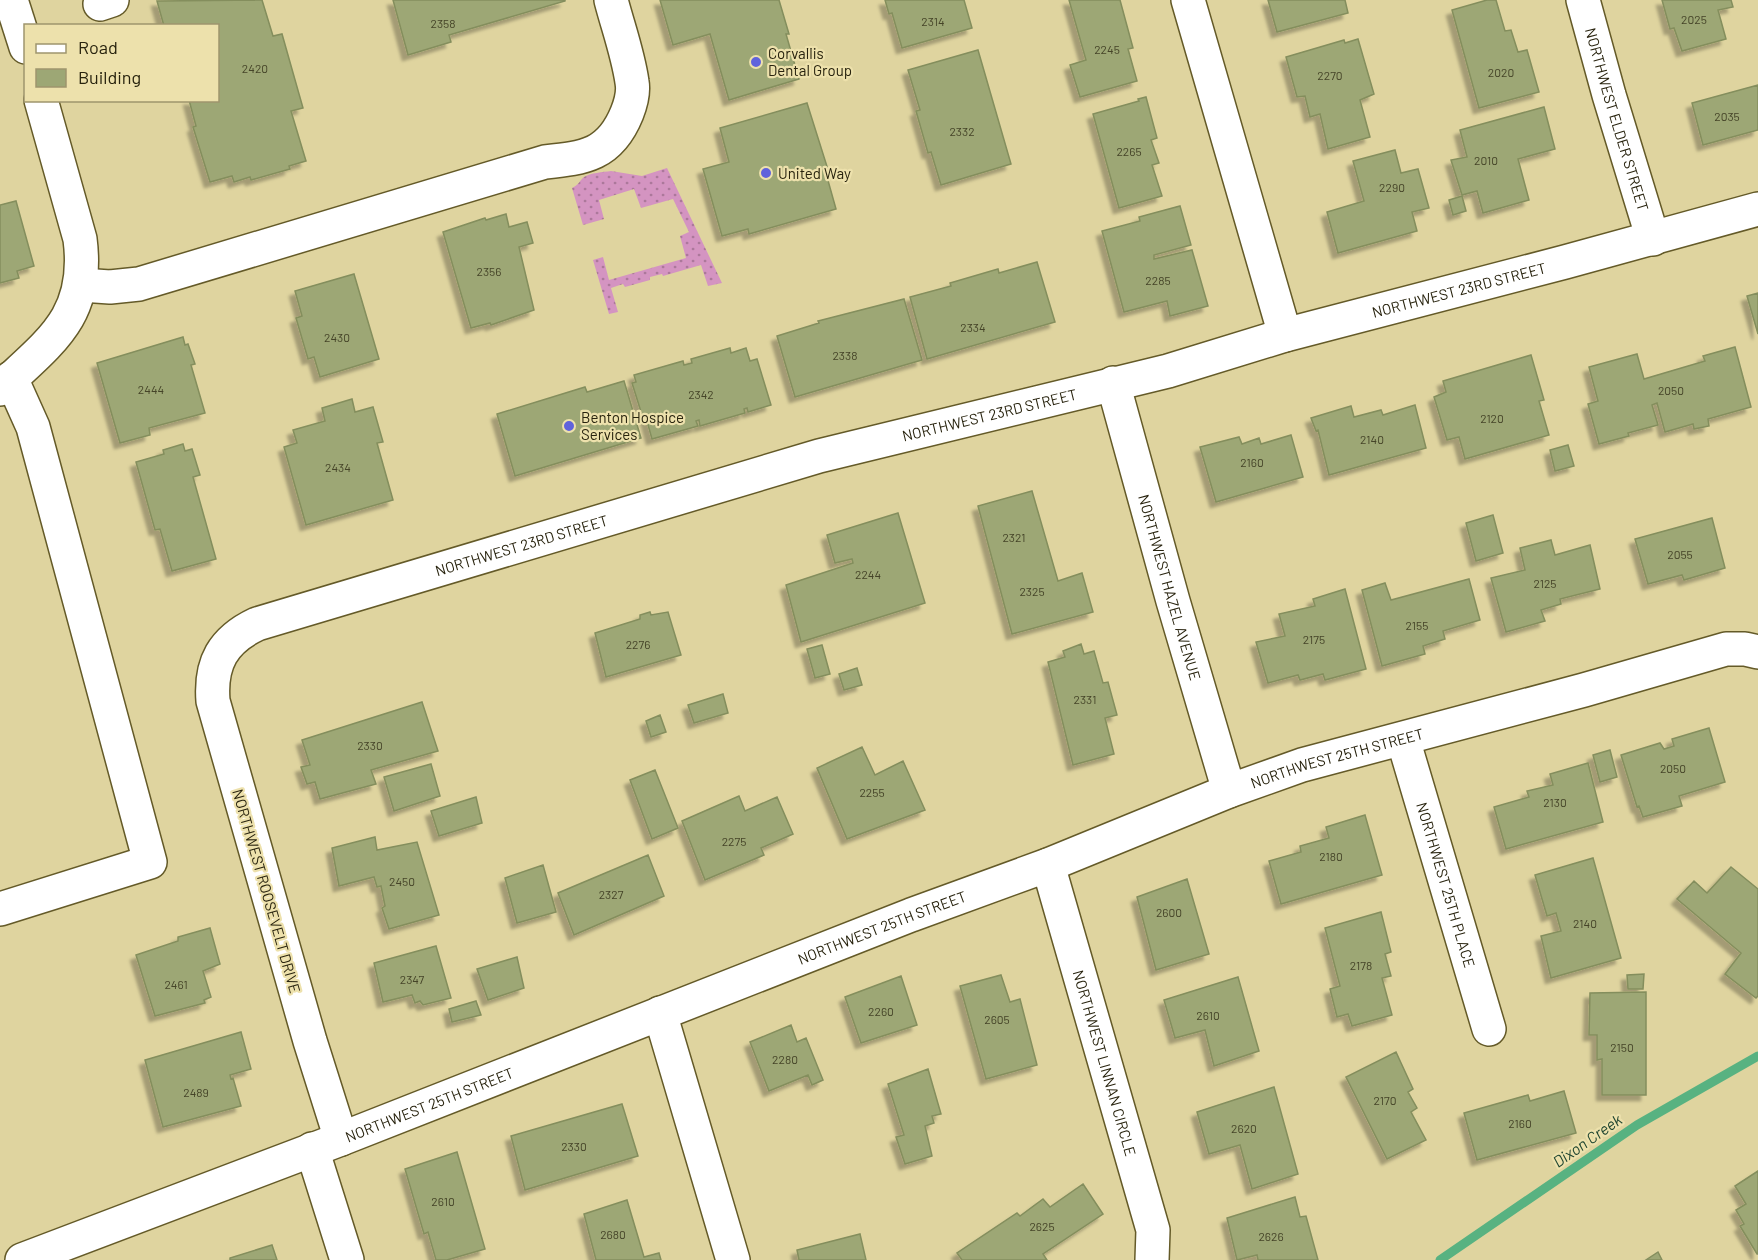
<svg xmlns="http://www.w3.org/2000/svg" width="1758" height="1260" font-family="Barlow,sans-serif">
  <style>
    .garden { fill: url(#garden-dots) }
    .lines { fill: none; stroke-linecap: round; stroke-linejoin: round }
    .stream { stroke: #58b281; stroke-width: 9 }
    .building { fill: #9da775; stroke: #848e5d; stroke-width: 1.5; filter: url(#shadow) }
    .minor-casing { stroke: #645a28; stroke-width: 36 }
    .minor { stroke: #fff; stroke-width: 33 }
    .poi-dot { fill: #6063dc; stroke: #ede1ac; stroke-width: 2 }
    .labels { text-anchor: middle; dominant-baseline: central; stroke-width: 4.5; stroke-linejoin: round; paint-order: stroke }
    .number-label { font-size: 12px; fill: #454428 }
    .poi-label { font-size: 15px; fill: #28230e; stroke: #ede1ac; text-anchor: start }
    .street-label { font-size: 15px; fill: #28230e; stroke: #ede1ac }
    .water-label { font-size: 16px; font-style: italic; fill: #1f4530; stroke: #ede1ac }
  </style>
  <defs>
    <pattern id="garden-dots" width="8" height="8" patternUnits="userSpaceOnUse" patternTransform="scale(1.5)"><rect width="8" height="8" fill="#d494c1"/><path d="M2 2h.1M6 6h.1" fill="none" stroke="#ac789b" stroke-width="1.8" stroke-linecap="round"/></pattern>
    <filter id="shadow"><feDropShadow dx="-5.5" dy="5.5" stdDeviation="1.5" flood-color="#0004"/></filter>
  </defs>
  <rect width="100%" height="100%" fill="#dfd49f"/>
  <path class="garden" d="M667,168L722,283L708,286L701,265L663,276L662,274L650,277V280L625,287L623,284L611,288L618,312L609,314L593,260L603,257L609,280L686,258L680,236L689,232L673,199L641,208L634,189L599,200L604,219L583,225L572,188C579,185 579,181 584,177C590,173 603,172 611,171L642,176Z"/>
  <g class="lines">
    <path class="stream" d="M1440,1260L1637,1125L1758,1056"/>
  </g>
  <path class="building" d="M262,0L273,36L282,34L303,108L291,111L306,161L289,166L290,169L251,180L250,177L234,182L232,176L210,182L193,127L196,126L189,100H218V26H164L157,1Z
    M393,0H565V1L449,35L451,42L408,55Z
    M660,0H779L789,34H786L799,79L729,100L710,34L673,45Z
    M885,0H964L972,28L902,48L892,13L889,14Z
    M1069,0H1120L1133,48L1128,49L1137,81L1080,97L1070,65L1086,60Z
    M1268,0H1345L1348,13L1277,32Z
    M1487,0H1496L1505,31L1511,30L1518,52L1527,50L1539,92L1479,108L1452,10Z
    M1662,0H1731L1733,7L1718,10L1726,39L1682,51L1674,28L1670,29Z
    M1358,39L1374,94L1360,100L1370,137L1328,149L1320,114L1310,117L1305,96L1297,97L1286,57L1344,40L1345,43Z
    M978,50L1011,164L941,185L931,152L928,153L916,111L920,110L908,70Z
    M1758,85V130L1703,145L1692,103Z
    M1146,97L1157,138L1151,140L1159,163L1152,165L1162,196L1119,208L1093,114L1139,101L1138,99Z
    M807,103L830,176L827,177L836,209L749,234L748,229L722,236L703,169L729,162L720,128Z
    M1544,107L1555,149L1518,159L1529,200L1483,213L1477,191L1462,195L1451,160L1467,157L1460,130Z
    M1395,150L1401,173L1418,169L1429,208L1412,212L1417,231L1338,253L1327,212L1364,201L1353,161Z
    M1462,196L1466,211L1453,215L1449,200Z
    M16,201L34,266L17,271L19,278L0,283V205Z
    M1180,206L1191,245L1154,255V259L1192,250L1208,306L1170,316L1167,301L1124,312L1102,231L1140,221L1139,217Z
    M506,214L509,227L527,222L533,243L519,247L534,310L491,325L490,323L471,328L443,232L485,218L486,220Z
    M1037,262L1055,322L927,359L910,297L951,286L950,283L998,269L999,273Z
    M354,274L379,359L320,377L314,357L308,359L296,318L302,316L295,291Z
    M1758,293V334L1747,296Z
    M904,299L922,360L795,397L777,336L819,323L818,321Z
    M183,337L185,345L188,344L195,364L191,365L205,413L149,428L150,435L120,443L97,363Z
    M1735,347L1751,407L1708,419L1709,426L1694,429L1693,424L1665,432L1657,403L1652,405L1658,425L1628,433L1629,436L1599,444L1588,404L1598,401L1589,367L1637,354L1644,379L1705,361L1703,356Z
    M730,348L731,353L746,348L750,361L757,359L771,405L748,412L747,408L744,409L745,413L700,426L699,420L696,421L698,426L652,439L645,414L642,415L632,383L636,382L634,375L683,361L684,365L692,363L691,359Z
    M1531,355L1544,400L1539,401L1549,435L1465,459L1459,437L1447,440L1434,397L1446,392L1443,381Z
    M624,381L641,438L515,476L497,414L585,387L587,392Z
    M352,399L355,412L373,407L383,442L377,443L393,500L306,525L284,447L297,443L293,430L325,421L322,408Z
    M1415,405L1426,448L1329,475L1318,430L1316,431L1311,418L1351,406L1354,417L1381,410L1383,415Z
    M1291,435L1303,477L1216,502L1200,447L1239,437L1242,444L1259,438L1261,444Z
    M183,444L185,451L192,449L200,475L193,477L216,559L172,571L160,529L155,530L136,462L164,454L163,450Z
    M1568,445L1574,466L1555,471L1550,450Z
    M1032,491L1058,581L1082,573L1093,612L1012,634L978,506Z
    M898,513L925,603L801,642L786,585L853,563L852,559L835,563L827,535Z
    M1493,515L1503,553L1476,561L1466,523Z
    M1712,518L1725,568L1684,580L1682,575L1648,584L1635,539Z
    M1551,540L1555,555L1590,545L1600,589L1560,599L1561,604L1541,610L1545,621L1506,632L1491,578L1525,570L1520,548Z
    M1469,579L1480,620L1443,631L1445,639L1423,646L1425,654L1382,666L1362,590L1385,583L1391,600Z
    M1345,589L1366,669L1325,680L1323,674L1300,680L1298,675L1268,683L1256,642L1285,636L1279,614L1315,606L1313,599Z
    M650,612L651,615L668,612L681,655L606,677L595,633L640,619V615Z
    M1081,644L1084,654L1094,651L1103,683L1108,682L1117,715L1105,718L1114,754L1073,765L1048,662L1065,657L1063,651Z
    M822,645L830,674L815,678L807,649Z
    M857,668L862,685L844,690L839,674Z
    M723,694L728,713L694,723L688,705Z
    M422,702L438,751L371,770L376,784L320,799L315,782L307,784L301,767L310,765L302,740Z
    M660,715L666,732L651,737L646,721Z
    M1709,728L1725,782L1679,796L1682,806L1643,817L1639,806L1637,807L1621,755L1660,743L1664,749L1674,746L1672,739Z
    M862,747L875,775L903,761L925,810L847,839L817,768Z
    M1610,750L1617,777L1600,782L1593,755Z
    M1588,763L1603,822L1506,849L1494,807L1529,797L1527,791L1553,785L1550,774Z
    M431,764L440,796L394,811L384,777Z
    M655,770L678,828L652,839L630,780Z
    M739,796L745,811L777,797L793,834L761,848L764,855L705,880L682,821Z
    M476,797L482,823L439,836L431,811Z
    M1365,815L1382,875L1281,904L1269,861L1301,852L1300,846L1329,838L1326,827Z
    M375,837L377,850L417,842L439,915L389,929L382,908L385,906L381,886L377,887L374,877L339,886L332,848Z
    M648,855L664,896L574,935L558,893Z
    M1593,858L1621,958L1551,978L1541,936L1561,931L1556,913L1547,916L1535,875Z
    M543,865L556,912L517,923L505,878Z
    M1731,867L1758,889V996L1756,998L1725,974L1741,953L1677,899L1694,881L1707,893Z
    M1187,879L1209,954L1156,970L1137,897Z
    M1381,912L1391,952L1385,954L1391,976L1382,978L1392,1015L1352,1026L1348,1014L1337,1017L1330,989L1340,986L1325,928Z
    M210,928L220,964L203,971L211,997L204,1000L205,1003L155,1016L136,955L178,941V937Z
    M436,946L451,998L423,1005L420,1001L415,1003L412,995L383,1002L374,963Z
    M517,957L524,988L488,1000L477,969Z
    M1644,974L1643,989H1628L1627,975Z
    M1001,975L1010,1002L1020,999L1037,1065L986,1079L960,986Z
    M901,976L917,1025L861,1043L845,997Z
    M1238,977L1259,1051L1214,1066L1205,1030L1175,1038L1164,1000Z
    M1646,992V1095H1602V1059L1597,1060V1035H1589L1590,993Z
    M476,1001L481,1015L452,1022L449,1009Z
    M791,1025L797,1042L806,1038L823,1080L812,1085L808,1075L769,1091L750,1042Z
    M241,1032L251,1069L230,1075L231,1079L233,1078L241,1106L163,1127L145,1060Z
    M1396,1052L1413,1089L1408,1092L1417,1108L1411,1112L1426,1140L1387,1159L1346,1077Z
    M928,1069L941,1114L932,1116L934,1123L925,1126L932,1156L905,1164L896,1137L904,1135L888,1084Z
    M1274,1087L1298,1174L1252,1189L1240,1145L1209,1154L1197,1112Z
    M1564,1091L1576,1133L1477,1160L1464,1113L1528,1095L1530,1101Z
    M622,1104L638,1156L525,1190L511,1136Z
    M457,1152L485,1249L447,1260H436L428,1232L424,1234L405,1169Z
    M1758,1171V1254H1757L1740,1226L1744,1224L1736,1210L1746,1204L1735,1186Z
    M1083,1184L1103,1214L1043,1254L1047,1260H962L957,1253L1017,1213L1020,1216L1043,1199L1050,1207Z
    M1295,1197L1300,1217L1306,1216L1318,1260H1258L1257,1255L1237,1260L1227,1218Z
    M627,1200L644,1257L659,1253L661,1260H596L584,1214Z
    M860,1234L866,1260H799L797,1250Z
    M272,1245L277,1260H230V1258Z
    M1658,1252L1662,1260H1646Z"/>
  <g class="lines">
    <g class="minor-casing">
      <g id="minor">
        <path d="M11,0L26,47"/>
        <path d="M1188,0L1285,335"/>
        <path id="s1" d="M1583,0L1609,95L1653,239"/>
        <path d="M100,4L112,0"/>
        <path d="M81,285L110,287L139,284L545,162C585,158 610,155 627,113C631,103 634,93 632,82C628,54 618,27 611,0"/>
        <path id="s2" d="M1113,383L1173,601L1229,791"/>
        <path d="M0,389C51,341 90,316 80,239L41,100"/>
        <path id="s3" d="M1403,739L1489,1029"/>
        <path id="s4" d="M1048,865L1153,1230L1152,1260"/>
        <path d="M0,909L150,862L33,427L11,378"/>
        <path d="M660,1013L733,1260"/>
        <path id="s5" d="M341,1139L310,1041L213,701C210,663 223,640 257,624L819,456L1168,371L1285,335L1565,262L1758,209"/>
        <path d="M312,1149L347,1260"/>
        <path id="s6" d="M22,1260L341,1139L911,915L1048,865L1229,791L1302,765L1584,690L1726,649H1745L1758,652"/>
      </g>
    </g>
    <use href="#minor" class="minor"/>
  </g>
  <g class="poi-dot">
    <circle cx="756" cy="62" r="6"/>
    <circle cx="766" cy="173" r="6"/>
    <circle cx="569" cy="426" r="6"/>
  </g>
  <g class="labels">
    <g class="number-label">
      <text x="1694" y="19">2025</text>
      <text x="933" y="21">2314</text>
      <text x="443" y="23">2358</text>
      <text x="1107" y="49">2245</text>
      <text x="255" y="68">2420</text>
      <text x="1501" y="72">2020</text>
      <text x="1330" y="75">2270</text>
      <text x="1727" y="116">2035</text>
      <text x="962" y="131">2332</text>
      <text x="1129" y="151">2265</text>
      <text x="1486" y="160">2010</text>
      <text x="1392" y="187">2290</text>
      <text x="489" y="271">2356</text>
      <text x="1158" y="280">2285</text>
      <text x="973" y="327">2334</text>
      <text x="337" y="337">2430</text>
      <text x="845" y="355">2338</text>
      <text x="151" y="389">2444</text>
      <text x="1671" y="390">2050</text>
      <text x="701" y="394">2342</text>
      <text x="1492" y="418">2120</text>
      <text x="1372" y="439">2140</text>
      <text x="1252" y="462">2160</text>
      <text x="338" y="467">2434</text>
      <text x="1014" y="537">2321</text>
      <text x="1680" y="554">2055</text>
      <text x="868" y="574">2244</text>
      <text x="1545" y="583">2125</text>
      <text x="1032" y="591">2325</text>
      <text x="1417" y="625">2155</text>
      <text x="1314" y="639">2175</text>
      <text x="638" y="644">2276</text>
      <text x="1085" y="699">2331</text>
      <text x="370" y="745">2330</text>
      <text x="1673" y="768">2050</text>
      <text x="872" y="792">2255</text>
      <text x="1555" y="802">2130</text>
      <text x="734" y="841">2275</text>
      <text x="1331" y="856">2180</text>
      <text x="402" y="881">2450</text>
      <text x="611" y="894">2327</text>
      <text x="1169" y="912">2600</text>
      <text x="1585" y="923">2140</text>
      <text x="1361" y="965">2178</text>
      <text x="412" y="979">2347</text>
      <text x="176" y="984">2461</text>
      <text x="881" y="1011">2260</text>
      <text x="1208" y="1015">2610</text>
      <text x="997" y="1019">2605</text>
      <text x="1622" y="1047">2150</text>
      <text x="785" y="1059">2280</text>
      <text x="196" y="1092">2489</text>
      <text x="1385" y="1100">2170</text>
      <text x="1520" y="1123">2160</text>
      <text x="1244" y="1128">2620</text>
      <text x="574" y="1146">2330</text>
      <text x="443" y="1201">2610</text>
      <text x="1042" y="1226">2625</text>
      <text x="613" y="1234">2680</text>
      <text x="1271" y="1236">2626</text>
    </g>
    <g class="poi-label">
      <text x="768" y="53">Corvallis<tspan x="768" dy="17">Dental Group</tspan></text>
      <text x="778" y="173">United Way</text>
      <text x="581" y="417">Benton Hospice<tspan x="581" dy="17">Services</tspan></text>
    </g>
    <g class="street-label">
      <text stroke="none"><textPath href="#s1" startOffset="124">NORTHWEST ELDER STREET</textPath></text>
      <text stroke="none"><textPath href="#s5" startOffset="1800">NORTHWEST 23RD STREET</textPath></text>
      <text stroke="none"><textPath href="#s5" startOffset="1314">NORTHWEST 23RD STREET</textPath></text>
      <text stroke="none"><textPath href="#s5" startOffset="828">NORTHWEST 23RD STREET</textPath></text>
      <text stroke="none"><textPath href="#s2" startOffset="212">NORTHWEST HAZEL AVENUE</textPath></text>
      <text stroke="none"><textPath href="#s6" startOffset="1408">NORTHWEST 25TH STREET</textPath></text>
      <text stroke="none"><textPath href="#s3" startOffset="152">NORTHWEST 25TH PLACE</textPath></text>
      <text transform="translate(267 891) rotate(74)">NORTHWEST ROOSEVELT DRIVE</text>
      <text stroke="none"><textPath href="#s6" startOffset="922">NORTHWEST 25TH STREET</textPath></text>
      <text stroke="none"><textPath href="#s4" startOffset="206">NORTHWEST LINNAN CIRCLE</textPath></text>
      <text stroke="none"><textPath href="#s6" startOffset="436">NORTHWEST 25TH STREET</textPath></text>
    </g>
    <g class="water-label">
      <text transform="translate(1587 1140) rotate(-35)">Dixon Creek</text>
    </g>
  </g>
  <rect x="24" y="24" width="195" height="78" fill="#ede1ac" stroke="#9e956d" stroke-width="1.5"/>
  <rect x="36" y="44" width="30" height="9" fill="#ffffff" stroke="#9e956d" stroke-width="1.5"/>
  <text x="78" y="54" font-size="18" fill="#28230e">Road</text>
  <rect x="36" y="69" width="30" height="18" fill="#9da775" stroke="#9e956d" stroke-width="1.5"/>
  <text x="78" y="84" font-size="18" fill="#28230e">Building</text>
</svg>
